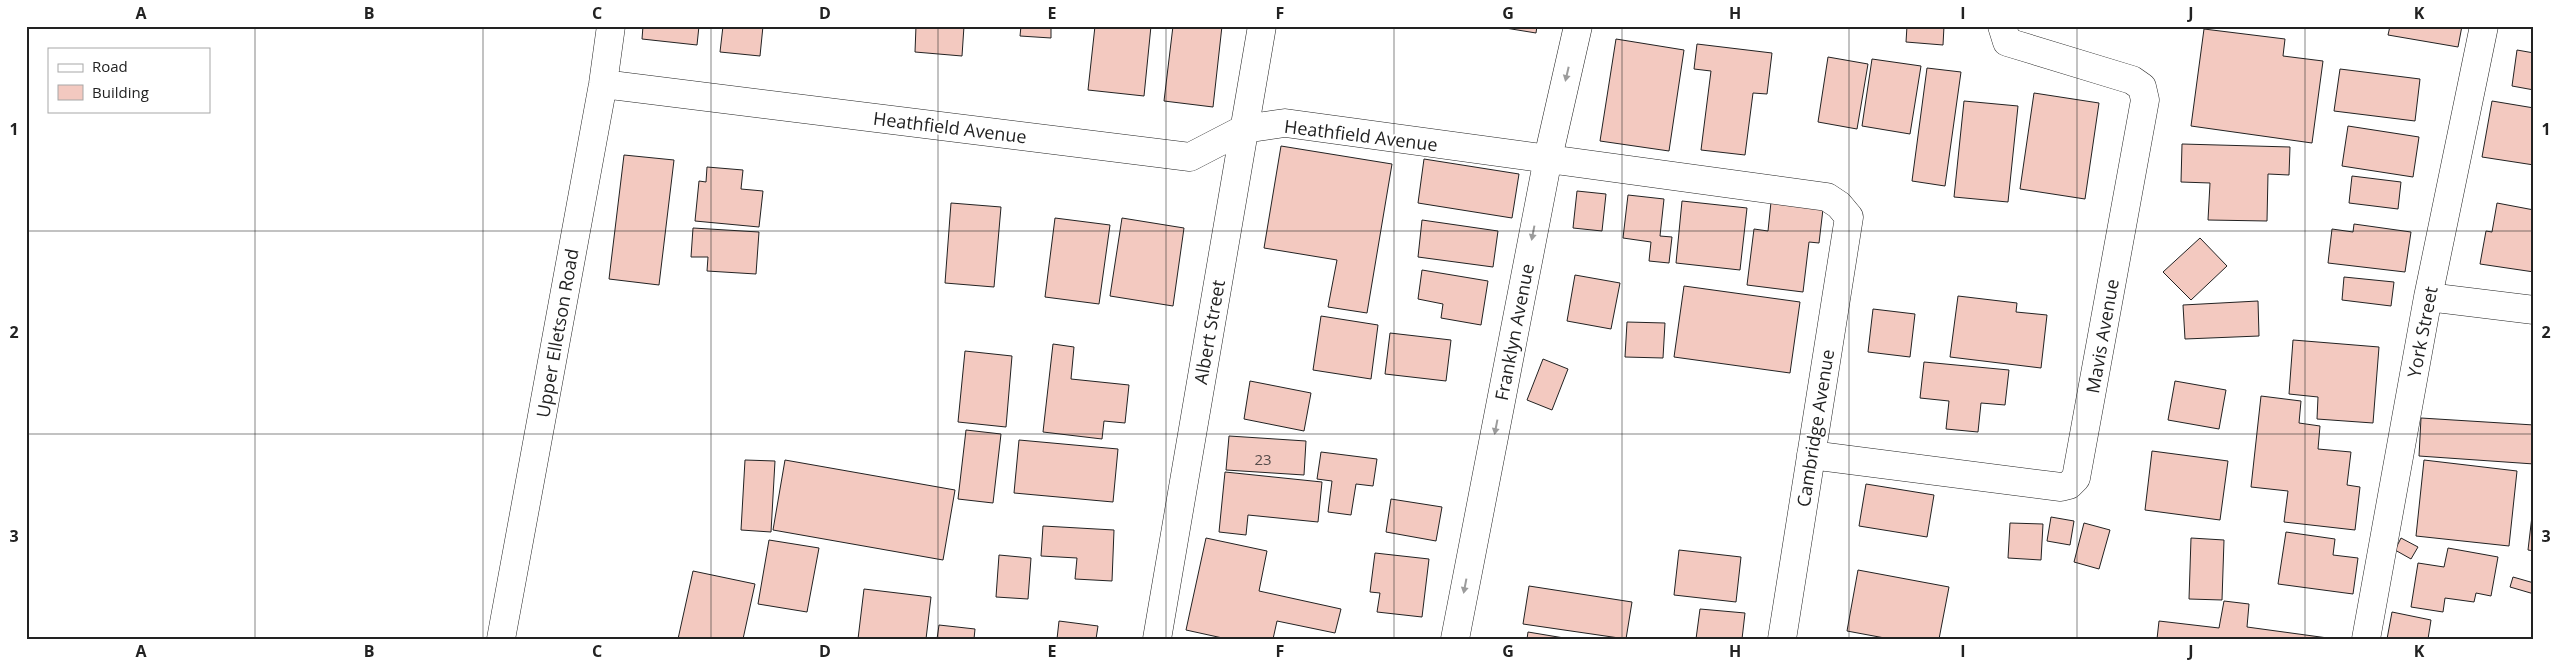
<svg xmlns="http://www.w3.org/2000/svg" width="2560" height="665" font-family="'Open Sans',sans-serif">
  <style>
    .building { fill: #f3c9c0; stroke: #222 }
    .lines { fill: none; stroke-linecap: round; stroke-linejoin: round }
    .minor-casing { stroke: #222; stroke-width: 29 }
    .minor { stroke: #fff; stroke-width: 28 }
    .oneway { fill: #9c9c9c }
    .grid { fill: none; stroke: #222; stroke-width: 1; stroke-opacity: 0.55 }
    .labels { text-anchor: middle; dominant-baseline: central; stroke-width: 4; stroke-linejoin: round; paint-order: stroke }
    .number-label { font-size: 15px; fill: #564c4a }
    .street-label { font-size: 18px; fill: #222; stroke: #fff }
    .neatline { fill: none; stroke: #222; stroke-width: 2 }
    .grid-label { font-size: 16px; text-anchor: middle; font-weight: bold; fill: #222 }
  </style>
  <rect width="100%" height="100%" fill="#fff"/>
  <path class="building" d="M643,26H699L697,45L642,39Z
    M723,26H763L760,56L720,52Z
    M916,26H964L962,56L915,52Z
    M1021,26H1051V38L1020,36Z
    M1095,26H1151L1144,96L1088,90Z
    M1173,26H1222L1213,107L1164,101Z
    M1493,26H1537L1536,33Z
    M1907,26H1944L1943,45L1906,42Z
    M2390,26H2462L2458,47L2388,35Z
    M2204,29L2285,39L2283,56L2323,61L2312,143L2191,126Z
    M1616,39L1684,50L1669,151L1600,141Z
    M1697,44L1772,53L1767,94L1753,93L1745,155L1701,150L1711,71L1694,69Z
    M2517,50L2534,53V90L2512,86Z
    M1828,57L1868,64L1857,129L1818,122Z
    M1872,59L1921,66L1910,134L1862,126Z
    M1927,68L1961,72L1945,186L1912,181Z
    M2340,69L2420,79L2415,121L2334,111Z
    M2034,93L2099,103L2085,199L2020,189Z
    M1964,101L2018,106L2008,202L1954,197Z
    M2492,101L2534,108V165L2482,157Z
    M2348,126L2419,137L2413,177L2342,166Z
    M2182,144L2290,147L2289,175L2268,174L2267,221L2208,220L2210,183L2181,182Z
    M1281,146L1392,164L1367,313L1328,307L1337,260L1264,248Z
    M624,155L674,160L659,285L609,279Z
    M1424,159L1519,174L1512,218L1418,203Z
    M707,167L743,170L741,189L763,191L759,227L695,221L699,181L706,182Z
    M2352,176L2401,182L2398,209L2349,203Z
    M1577,191L1606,194L1602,231L1573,228Z
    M1628,195L1664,199L1660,236L1672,237L1669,263L1649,261L1651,242L1623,238Z
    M1682,201L1747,208L1740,270L1676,263Z
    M1771,202L1823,209L1819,243L1809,242L1803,292L1747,285L1754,229L1768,231Z
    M951,203L1001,207L994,287L945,283Z
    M2497,203L2534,210V272L2480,264L2486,231L2492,232Z
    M1055,218L1110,225L1099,304L1045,297Z
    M1122,218L1184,228L1173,306L1110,296Z
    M1422,220L1498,231L1493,267L1418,257Z
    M2354,224L2411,232L2405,272L2328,263L2332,229L2353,232Z
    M693,228L759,232L756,274L707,271L708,257H691Z
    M2200,238L2227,266L2191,300L2163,272Z
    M1422,270L1488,281L1481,325L1441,318L1443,304L1418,299Z
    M1575,275L1620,283L1611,329L1567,321Z
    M2344,277L2394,282L2391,306L2342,300Z
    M1684,286L1800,302L1790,373L1674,357Z
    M1958,296L2017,303L2016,312L2047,315L2041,368L1950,357Z
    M2258,301L2259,336L2185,339L2183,305Z
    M1873,309L1915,314L1910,357L1868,352Z
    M1321,316L1378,325L1371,379L1313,370Z
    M1627,322L1665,323L1663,358L1625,357Z
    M1390,333L1451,340L1446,381L1385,374Z
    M2293,340L2379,347L2373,423L2317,419L2318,397L2289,394Z
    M1053,344L1074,347L1071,379L1129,385L1125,423L1104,421L1102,439L1043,432Z
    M965,351L1012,356L1006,427L958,422Z
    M1543,359L1568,369L1552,410L1527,400Z
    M1924,362L2009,370L2005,405L1981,403L1978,432L1946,429L1949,401L1920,398Z
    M1250,381L1311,393L1304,431L1244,419Z
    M2175,381L2226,390L2219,429L2168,420Z
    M2261,396L2301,401L2299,423L2320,426L2318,449L2351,452L2347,485L2360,487L2355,530L2284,522L2288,491L2251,487Z
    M2421,418L2534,425V464L2419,456Z
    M966,430L1001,434L993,503L958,499Z
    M1229,436L1306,441L1304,475L1226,470Z
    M1019,440L1118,449L1113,502L1014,493Z
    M2152,451L2228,461L2220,520L2145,510Z
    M1321,452L1377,459L1373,486L1356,484L1351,515L1328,512L1332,481L1317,479Z
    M745,460L775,461L771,532L741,530Z
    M785,460L955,490L943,560L773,530Z
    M2424,460L2517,471L2509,546L2416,536Z
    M1225,472L1322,482L1318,522L1248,515L1246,535L1219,532Z
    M1866,484L1934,495L1927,537L1859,526Z
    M1391,499L1442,507L1436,541L1386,532Z
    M2534,499V551L2528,550Z
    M2051,517L2074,521L2070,545L2047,541Z
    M2010,523L2043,524L2041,560L2008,558Z
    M2084,523L2110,530L2099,569L2074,562Z
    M1043,526L1114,530L1112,581L1075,579L1077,558L1041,556Z
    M2286,532L2335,539L2333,555L2358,558L2353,594L2278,584Z
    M1206,538L1267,551L1259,591L1341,609L1335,633L1277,621L1273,639H1227L1186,630Z
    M2191,538L2224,540L2222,600L2189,599Z
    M2401,538L2418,547L2411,559L2395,550Z
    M769,540L819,548L807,612L758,604Z
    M2448,548L2498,557L2491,596L2476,593L2474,602L2445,598L2443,612L2411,607L2418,563L2444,567Z
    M1679,550L1741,557L1736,602L1674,595Z
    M1375,553L1429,559L1422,617L1377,612L1380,593L1370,592Z
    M999,555L1031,558L1028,599L996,597Z
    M1858,570L1949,587L1939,639H1890L1847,631Z
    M693,571L755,584L743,639H678Z
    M2513,577L2534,583V594L2510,587Z
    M1529,586L1632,602L1626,639L1523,624Z
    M864,589L931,597L926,639H858Z
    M2224,601L2249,604L2247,627L2335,639H2157L2159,621L2219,628Z
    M1700,609L1745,613L1742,639H1696Z
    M2392,612L2431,620L2428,639H2387Z
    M1059,621L1098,626L1096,639H1057Z
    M939,625L975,629L974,639H937Z
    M1528,632L1570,639H1527Z"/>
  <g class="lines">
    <g class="minor-casing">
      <path id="minor" d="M603,84L1190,157L1244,129L1285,123L1827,197L1839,205L1849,217L1782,639
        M2428,297L2534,310
        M1811,455L2061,487L2069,485L2076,478L2145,100L2142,87L2132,80L2007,42L2002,26
        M501,639L603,84L611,26
        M1157,639L1262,26
        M1455,639L1548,158L1578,26
        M2366,639L2428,297L2484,26"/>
    </g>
    <use href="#minor" class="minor"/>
  </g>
  <defs><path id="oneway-solid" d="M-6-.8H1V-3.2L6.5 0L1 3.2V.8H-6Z" transform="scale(1.25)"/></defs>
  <g class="oneway">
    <use href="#oneway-solid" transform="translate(1567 74) rotate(103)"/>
    <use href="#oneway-solid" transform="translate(1533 233) rotate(101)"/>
    <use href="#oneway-solid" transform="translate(1496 427) rotate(101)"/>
    <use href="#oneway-solid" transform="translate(1465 586) rotate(101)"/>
  </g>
  <path class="grid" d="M255,26V639M483,26V639M711,26V639M938,26V639M1166,26V639M1394,26V639M1622,26V639M1849,26V639M2077,26V639M2305,26V639M26,231H2534M26,434H2534"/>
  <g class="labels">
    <g class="number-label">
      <text x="1263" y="459">23</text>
    </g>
    <g class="street-label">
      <text transform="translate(950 127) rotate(7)">Heathfield Avenue</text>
      <text transform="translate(1361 135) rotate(7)">Heathfield Avenue</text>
      <text transform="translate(1209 332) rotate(-80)">Albert Street</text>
      <text transform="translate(1514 332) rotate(-79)">Franklyn Avenue</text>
      <text transform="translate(2422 332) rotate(-79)">York Street</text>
      <text transform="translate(557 333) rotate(-80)">Upper Elletson Road</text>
      <text transform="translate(2102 336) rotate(-80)">Mavis Avenue</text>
      <text transform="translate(1815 428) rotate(-81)">Cambridge Avenue</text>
    </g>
  </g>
  <rect width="2560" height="665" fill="none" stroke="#ffffff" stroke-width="55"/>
  <rect x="48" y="48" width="162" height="65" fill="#ffffff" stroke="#a7a7a7"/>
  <rect x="58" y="64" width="25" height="8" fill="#ffffff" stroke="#a7a7a7"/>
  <text x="92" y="72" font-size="15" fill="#222222">Road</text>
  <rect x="58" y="85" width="25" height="15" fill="#f3c9c0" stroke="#a7a7a7"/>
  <text x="92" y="98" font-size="15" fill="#222222">Building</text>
  <rect x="28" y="28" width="2504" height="610" class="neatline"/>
  <g class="grid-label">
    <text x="141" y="19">A</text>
    <text x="369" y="19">B</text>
    <text x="597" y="19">C</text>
    <text x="825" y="19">D</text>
    <text x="1052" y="19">E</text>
    <text x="1280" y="19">F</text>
    <text x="1508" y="19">G</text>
    <text x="1735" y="19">H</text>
    <text x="1963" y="19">I</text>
    <text x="2191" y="19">J</text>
    <text x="2419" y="19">K</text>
    <text x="14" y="135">1</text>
    <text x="2546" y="135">1</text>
    <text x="14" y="338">2</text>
    <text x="2546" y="338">2</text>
    <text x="14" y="542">3</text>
    <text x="2546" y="542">3</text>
    <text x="141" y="657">A</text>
    <text x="369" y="657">B</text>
    <text x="597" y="657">C</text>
    <text x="825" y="657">D</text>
    <text x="1052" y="657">E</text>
    <text x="1280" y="657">F</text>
    <text x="1508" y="657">G</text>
    <text x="1735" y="657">H</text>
    <text x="1963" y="657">I</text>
    <text x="2191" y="657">J</text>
    <text x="2419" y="657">K</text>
  </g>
</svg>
